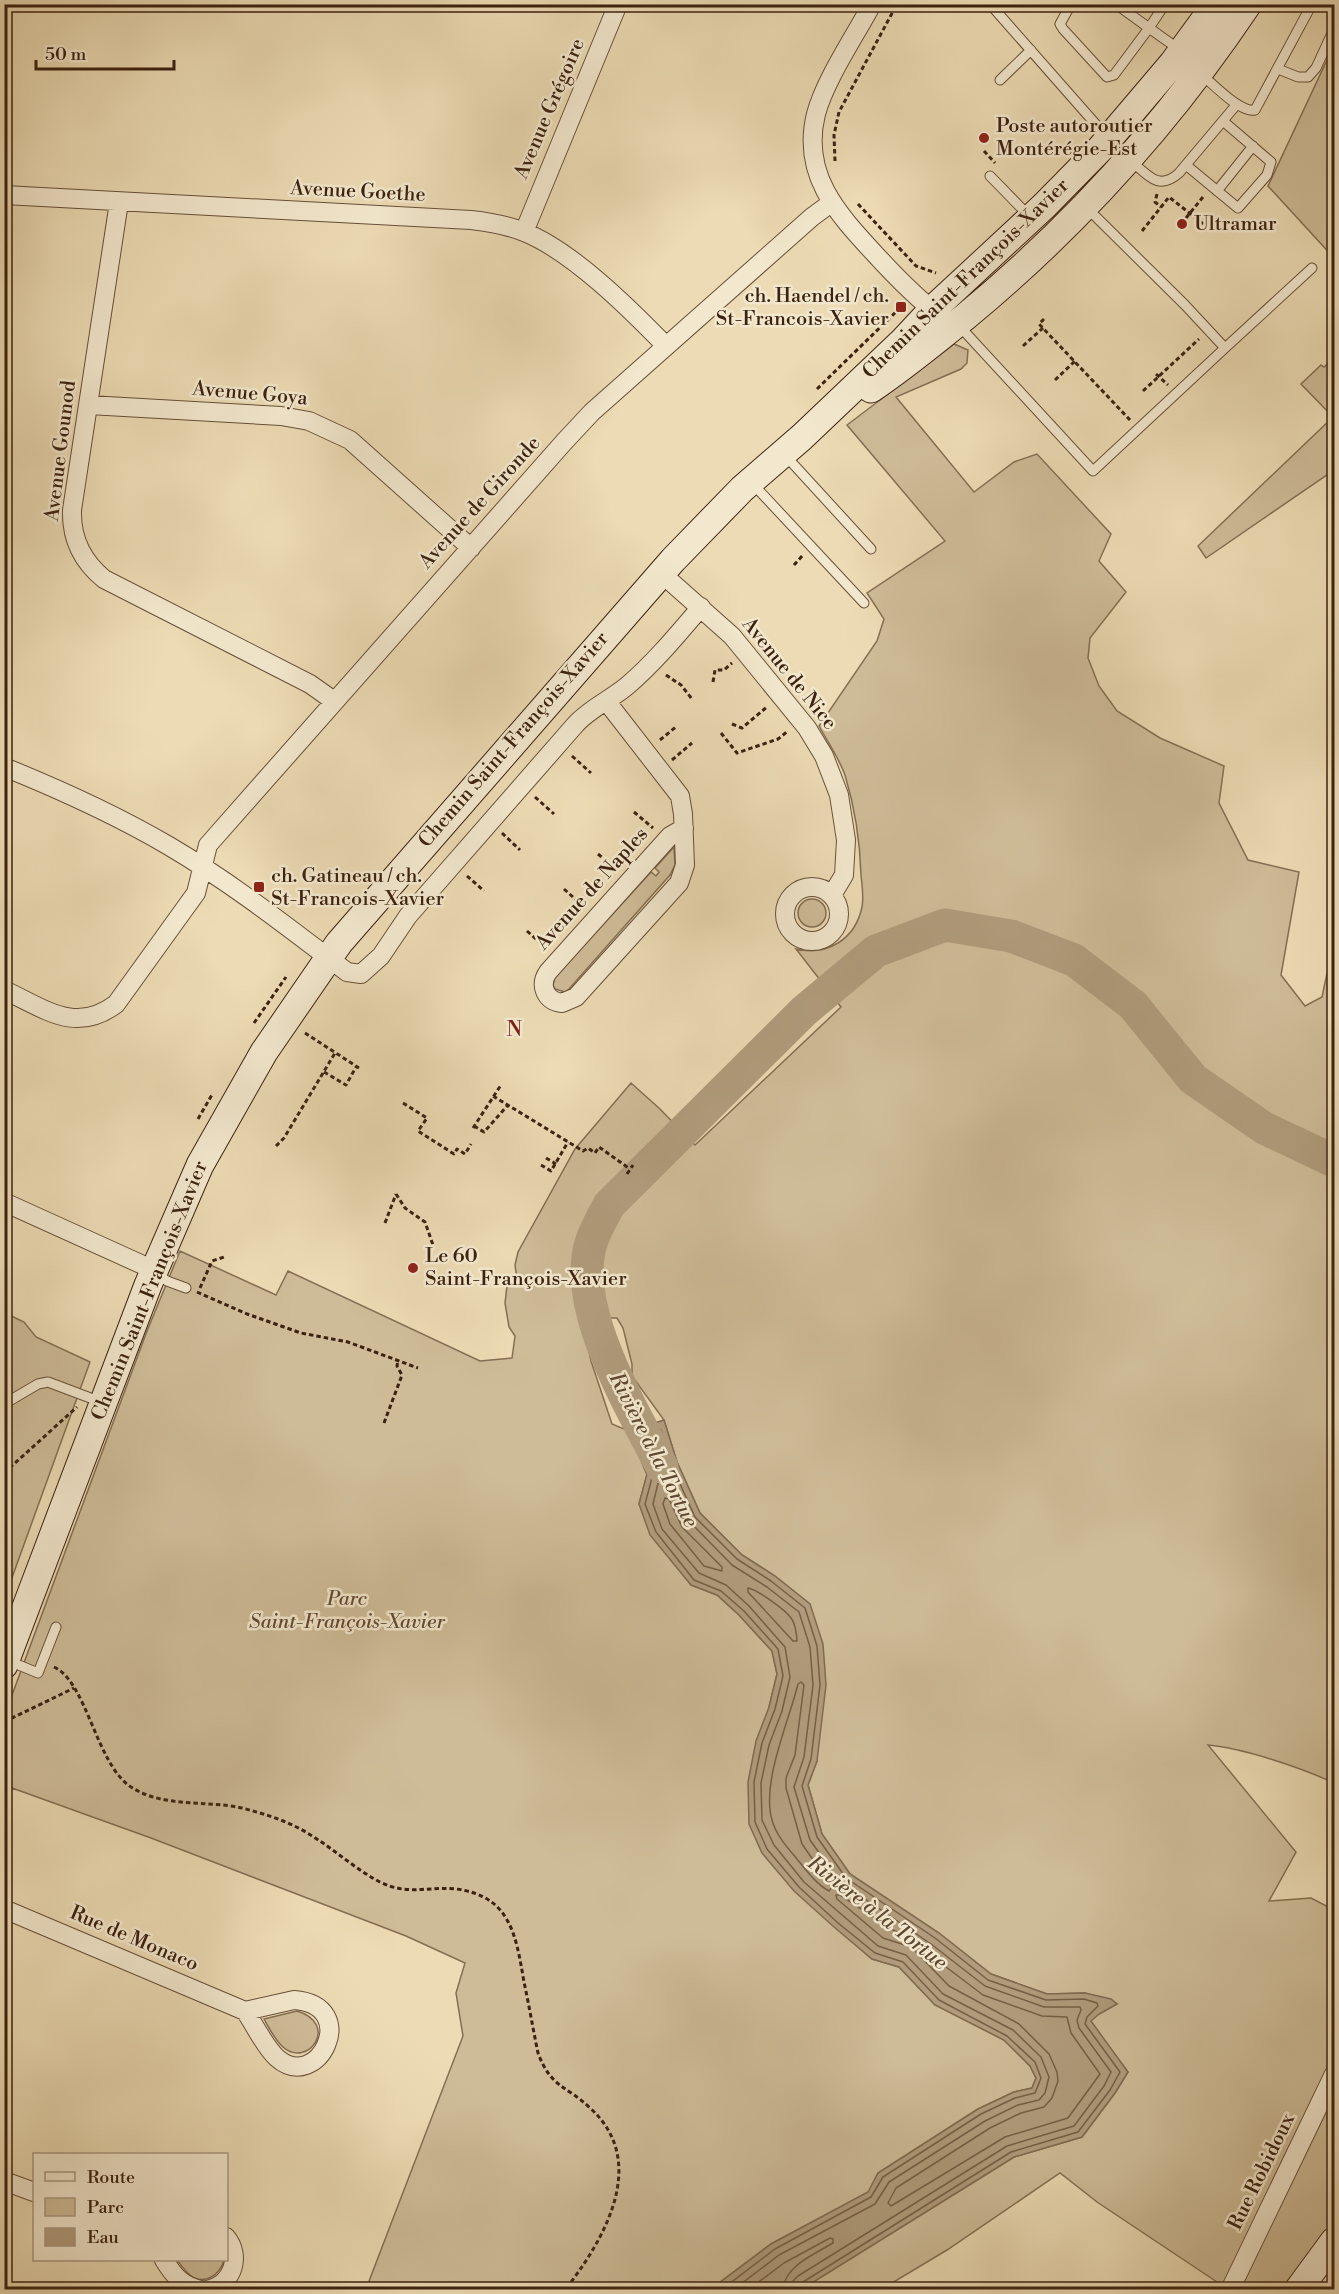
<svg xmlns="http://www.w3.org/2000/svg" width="1339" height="2294" font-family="'Libre Bodoni',serif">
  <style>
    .green { fill: #cebc98; stroke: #846f54; stroke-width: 1.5 }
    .water { fill: #b09c7c; stroke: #816b51; stroke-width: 1.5 }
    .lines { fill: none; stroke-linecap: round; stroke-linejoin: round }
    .shore { stroke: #765f46; stroke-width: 1.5 }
    .river { stroke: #b09c7c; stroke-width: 33 }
    .lane-casing { stroke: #675039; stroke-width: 11 }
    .street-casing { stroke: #675039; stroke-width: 20 }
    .secondary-casing { stroke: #3b2210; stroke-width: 29 }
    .path { stroke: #3b2210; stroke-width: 3; stroke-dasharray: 4.5 3; stroke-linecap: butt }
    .lane { stroke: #f3e8ce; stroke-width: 9 }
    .street { stroke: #f3e8ce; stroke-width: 18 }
    .secondary { stroke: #f3e8ce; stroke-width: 27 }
    .poi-dot { fill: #8f2418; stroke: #f3e8ce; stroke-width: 2 }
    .labels { text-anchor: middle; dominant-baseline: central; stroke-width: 5; stroke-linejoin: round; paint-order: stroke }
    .street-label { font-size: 20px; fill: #3b2210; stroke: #f3e8ce }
    .poi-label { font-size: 20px; fill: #3b2210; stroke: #f3e8ce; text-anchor: start }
    .park-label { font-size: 20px; font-style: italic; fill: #604832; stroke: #f3e8ce }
    .neighbourhood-label { font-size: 21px; letter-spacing: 1.5px; fill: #7a1f14; stroke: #f3e8ce }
    .water-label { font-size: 21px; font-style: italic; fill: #5e4730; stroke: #f3e8ce }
  </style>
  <rect width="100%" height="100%" fill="#ecdbb4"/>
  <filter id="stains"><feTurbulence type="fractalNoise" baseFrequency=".00333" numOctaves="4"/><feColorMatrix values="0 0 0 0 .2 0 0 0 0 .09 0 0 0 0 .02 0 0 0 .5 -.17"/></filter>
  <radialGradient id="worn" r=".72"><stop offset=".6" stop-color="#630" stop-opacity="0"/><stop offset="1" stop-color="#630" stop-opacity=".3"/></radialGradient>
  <path class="green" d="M1334,45V258L1268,186Z
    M954,344L968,350L967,363L961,369L896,397L974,492L1014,462L1037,454L1111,534L1099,561L1126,592L1090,638L1088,658L1099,686L1117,711L1160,738L1224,766L1219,803L1248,860L1299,872L1281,975L1305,1006L1322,997L1334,941V1783C1302,1768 1243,1748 1208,1745L1296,1852L1269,1901L1311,1898L1334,1910V2056L1223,2286L1097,2202L1060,2173L947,2250L882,2289H802L1014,2157L1082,2137L1115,2093L1128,2072L1090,2021L1099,2014L1117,2004L1085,1993L1047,1994L991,1974L939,1933L850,1874L822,1834L808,1785L817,1761L810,1604L775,1576L742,1555L700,1513L677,1462L664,1420L632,1376V1364L623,1328L617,1318H582L591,1361L612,1424L629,1431L647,1475L639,1504L691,1585L717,1595L739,1615L772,1651L777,1674L769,1707L795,1891L872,1959L899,1967L935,2005L1004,2040L1030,2066L1036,2078L1032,2088L1014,2092L978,2109L878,2173L869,2192L771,2244L711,2289H366L463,2036L456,1993L465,1963L406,1936L151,1838L12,1788L5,1809V1714L147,1331L180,1251L276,1295L288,1271L480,1361L512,1358L515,1336L509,1327L505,1303L508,1277L517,1279L515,1265L518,1252L575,1149L631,1083L660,1109L695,1145L841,1007L796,949C827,956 855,940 862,907C864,897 862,885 861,875C860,840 855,808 845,775C839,758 827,741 819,726L877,641L884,619L867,593L945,541L847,425Z
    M1334,358V470L1206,558L1198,546L1333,417L1301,384L1321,365L1324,367Z
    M674,847L675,865L670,875L569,989L565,992L555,989L553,985L555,977L651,872L656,876L659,872L655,868Z
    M798 913a14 14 0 1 1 28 0a14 14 0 1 1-28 0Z
    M5,1313L24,1322L36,1337L90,1362L5,1597Z
    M297,2011C340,2024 308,2069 283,2047C275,2040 269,2028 264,2019Z
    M1334,2089V2225L1281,2289L1238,2290Z
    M177,2260H224C220,2275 204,2286 190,2275C185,2271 181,2265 177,2260Z"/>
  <path class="water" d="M664,1420L677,1462L700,1513L742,1555L775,1576L810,1604L823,1644L826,1685L817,1761L808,1785L822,1834L850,1874L939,1933L991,1974L1047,1994L1085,1993L1111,1999L1117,2004L1099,2014L1091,2021L1128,2072L1115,2093L1082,2137L1014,2157L802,2289H711L771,2244L868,2192L878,2173L978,2109L1014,2092L1032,2088L1036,2078L1030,2066L1004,2040L935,2005L899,1967L872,1959L834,1927L794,1891L762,1853L749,1824L748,1782L756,1741L769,1707L777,1674L772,1651L739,1615L717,1595L691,1585L650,1535L639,1504L647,1474L629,1431Z"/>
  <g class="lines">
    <path class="shore" d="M665,1498L669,1499L682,1527L722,1567V1571L704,1566L670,1524L663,1504Z
      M748,1588C756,1589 786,1610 791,1618C795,1623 797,1635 797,1641H793L748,1592Z
      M801,1682L804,1685L795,1755L786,1778V1788L802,1844L832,1887L829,1891C816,1884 806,1870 797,1859C787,1847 776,1835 772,1820C761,1783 789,1721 798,1684Z
      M836,1895H840L910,1941L911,1945L908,1946L883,1938L837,1899Z
      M915,1947L918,1946L925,1951L983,1995L1042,2016L1067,2017L1071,2033L1100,2074L1068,2118L1005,2137L891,2206L888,2203L896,2188L990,2128L1021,2113L1044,2107L1052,2098L1058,2081L1057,2072L1049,2054L1019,2024L949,1986L915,1951Z
      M721,2290L775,2249L871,2197L883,2177L981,2114L1015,2098L1035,2093L1041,2078L1035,2062L1007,2036L939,2000L903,1962L875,1953L838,1923L799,1887L767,1849L755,1822L754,1782L762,1743L775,1709L783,1676L778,1649L744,1611L721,1591L694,1580L656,1532L645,1504L653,1474L638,1436L640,1434L658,1428L661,1430L671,1464L695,1517L737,1559L771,1581L805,1608L817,1646L820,1685L811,1759L802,1786L817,1837L846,1878L935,1938L988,1980L1046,2000L1084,1999L1097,2003L1098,2006L1087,2017L1085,2024L1120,2072L1110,2090L1078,2132L1011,2152L803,2282L799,2290
      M733,2290L779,2255L875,2204L889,2182L985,2121L1018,2105L1039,2100L1045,2093L1049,2077L1041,2057L1013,2030L943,1994L906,1955L878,1946L804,1882L774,1845L762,1820L761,1783L769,1745L782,1711L790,1677L785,1647L749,1606L726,1585L699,1573L662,1529L653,1504L661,1471L663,1469L666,1471L690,1522L732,1565L767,1587L799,1612L810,1647L813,1685L804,1757L794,1787L810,1840L840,1882L931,1944L985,1986L1044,2007H1080L1081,2010L1077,2020L1079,2028L1111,2072L1104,2086L1074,2126L1007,2146L798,2276L793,2281L792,2290
      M748,2290L784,2263L830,2238L833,2239V2243C815,2254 784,2266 783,2290"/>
    <path class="river" d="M662,1467C632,1408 571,1309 591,1243C595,1230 603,1217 609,1205L804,1011L876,951L945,925L1011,936L1074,960L1133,1005L1193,1079L1264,1128L1334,1161"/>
    <g class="lane-casing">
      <path id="lane" d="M990,4L1107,137
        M1071,4L1060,24L1063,29L1107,77L1114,75L1149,28L1180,50
        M1116,4L1149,28L1165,4
        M1278,69L1298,77H1308L1316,68L1334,29
        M1201,74C1213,84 1240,113 1255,110L1312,4
        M1000,80L1031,50
        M1129,159C1147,174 1158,192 1179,173L1237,104
        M1186,165L1238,208L1267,175L1271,162L1223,121
        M990,176L1029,216
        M1217,191L1253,146
        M957,328L965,332L975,343L1093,471L1225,348L1185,305L1087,208
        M1225,348L1312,268
        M784,454L871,549
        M752,483L864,603
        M157,1273L167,1281L186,1288
        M4,1404L38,1384L48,1382L101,1402
        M9,1661L38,1673L56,1627"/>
    </g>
    <g class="street-casing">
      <path id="street" d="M872,4C855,36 825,80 816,114C801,174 837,213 874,253C895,276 915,297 940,316
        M4,195L471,220C489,222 507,225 524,232C572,251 630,309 666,346
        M119,202L72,510C71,539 82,561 104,579L310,684L334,701
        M524,232L618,4
        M89,405L281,416L309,421L350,440L471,548
        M661,573L732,636L807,728L824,756L839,795L846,840L844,875L832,895
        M607,702L680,796L683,814L685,865L679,883L576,997L562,1003C545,1001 539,985 548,972L670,836L684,828
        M4,767C61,790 116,815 169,846C232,883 289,928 347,972L361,974L381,956L408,916L575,725C589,709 610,700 627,686C654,663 678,634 701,607
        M785 914a27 27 0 1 1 54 0a27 27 0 1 1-54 0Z
        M4,990C44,1008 75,1035 116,1004L196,893L208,845L564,442L592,412L812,217L831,203
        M4,1202L154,1270
        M4,1909L245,2011
        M294,2000C362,2005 318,2094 277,2058C264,2046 255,2025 245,2011Z
        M4,2181L34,2192
        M164,2260C174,2276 182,2286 201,2290
        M207,2290C233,2285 242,2256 226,2237
        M1230,2290L1334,2074"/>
    </g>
    <g class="secondary-casing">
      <path id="secondary" d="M871,389C904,367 934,342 965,317C1074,227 1169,122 1248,4
        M4,1665L148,1285L200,1165L264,1052L339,943L673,560L742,489L802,437L904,340L932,310L1044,206L1100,149L1173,63L1216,4
        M1298,2290L1334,2241"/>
    </g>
    <path class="path" d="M984,151L995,163
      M835,161L834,135L839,112L897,4
      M1157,194L1155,202L1161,207
      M858,204L916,266L936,273
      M1186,218L1203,197
      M1142,231L1169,197L1211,230
      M1044,319L1039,324L1130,420
      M1023,346L1043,328
      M1156,374L1168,385
      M1055,380L1075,361
      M817,389L902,306
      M1143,391L1199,339
      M794,565L803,555
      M666,675L681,685L692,699
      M713,682L715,670H724L732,663
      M732,724L742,728L768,706
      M721,733L737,753L778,739L788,731
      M660,740L677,726
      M572,756L591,773
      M672,760L692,743
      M535,797L554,814
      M634,812L653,828
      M502,833L520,850
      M598,854L617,870
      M467,876L484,891
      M564,889L583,906
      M527,931L546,948
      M254,1023L286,977
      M305,1033L359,1068
      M324,1072L346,1085L356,1067
      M493,1096L583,1151L588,1148L595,1153L599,1147L630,1169
      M403,1103L427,1118L418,1131L454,1154L457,1149L465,1154L471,1144
      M198,1119L213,1093
      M474,1126L484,1132L508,1105
      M473,1128L501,1085
      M276,1146L284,1138L335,1053
      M546,1158L556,1164
      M541,1165L551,1171L568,1142
      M627,1174L633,1165
      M396,1194L405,1208L425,1222L433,1245
      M385,1223L396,1194
      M200,1288L212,1261L224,1257
      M197,1292L247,1314L301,1333L348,1342L418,1368
      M384,1423L402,1375L397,1366L398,1360
      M4,1473L77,1407
      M54,1667C87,1682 96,1764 131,1787C163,1808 206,1800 242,1808C265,1814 288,1821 309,1834C334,1849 355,1869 380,1882C408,1896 428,1886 456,1889C511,1896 516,1936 524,1982C529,2005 533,2029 538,2053C551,2088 566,2085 590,2108C650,2162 604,2240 565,2290
      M4,1718L10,1719L74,1688"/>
    <use href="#lane" class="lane"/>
    <use href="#street" class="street"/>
    <use href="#secondary" class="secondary"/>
  </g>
  <g class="poi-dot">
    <circle cx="984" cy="138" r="6"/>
    <circle cx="1182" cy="224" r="6"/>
    <rect x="895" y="301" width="12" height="12" rx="3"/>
    <rect x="253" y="881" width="12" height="12" rx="3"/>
    <circle cx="413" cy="1268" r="6"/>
  </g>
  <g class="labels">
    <g class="street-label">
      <text transform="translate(550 109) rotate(-67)">Avenue Grégoire</text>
      <text transform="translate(358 192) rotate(3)">Avenue Goethe</text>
      <text transform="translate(966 279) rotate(-44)">Chemin Saint-François-Xavier</text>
      <text transform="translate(250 394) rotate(5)">Avenue Goya</text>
      <text transform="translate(61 451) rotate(-83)">Avenue Gounod</text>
      <text transform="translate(480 503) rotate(-48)">Avenue de Gironde</text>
      <text transform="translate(789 674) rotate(51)">Avenue de Nice</text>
      <text transform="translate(514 740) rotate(-49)">Chemin Saint-François-Xavier</text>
      <text transform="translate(592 889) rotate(-48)">Avenue de Naples</text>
      <text transform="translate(150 1291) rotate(-68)">Chemin Saint-François-Xavier</text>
      <text transform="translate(134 1939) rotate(23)">Rue de Monaco</text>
      <text transform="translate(1262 2172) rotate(-64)">Rue Robidoux</text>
    </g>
    <g class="poi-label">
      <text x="996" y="126">Poste autoroutier<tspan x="996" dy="23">Montérégie-Est</tspan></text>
      <text x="1194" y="224">Ultramar</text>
      <text x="889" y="296" text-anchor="end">ch. Haendel / ch.<tspan x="889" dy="23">St-Francois-Xavier</tspan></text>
      <text x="271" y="876">ch. Gatineau / ch.<tspan x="271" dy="23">St-Francois-Xavier</tspan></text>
      <text x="425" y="1256">Le 60<tspan x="425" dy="23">Saint-François-Xavier</tspan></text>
    </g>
    <g class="park-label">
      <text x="347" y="1599">Parc<tspan x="347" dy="23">Saint-François-Xavier</tspan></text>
    </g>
    <g class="neighbourhood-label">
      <text x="515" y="1030">N</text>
    </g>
    <g class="water-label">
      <text transform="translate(653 1450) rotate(63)">Rivière à la Tortue</text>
      <text transform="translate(877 1913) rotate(38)">Rivière à la Tortue</text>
    </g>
  </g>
  <rect width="1339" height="2294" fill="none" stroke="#ecdbb4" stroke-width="24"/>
  <rect x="6" y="6" width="1327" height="2282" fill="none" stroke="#3b2210" stroke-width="3"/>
  <rect x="12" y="12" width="1315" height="2270" fill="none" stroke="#3b2210" stroke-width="1.5"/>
  <rect x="33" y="2153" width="195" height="108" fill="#f3e8ce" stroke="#a99982" stroke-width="1.5"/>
  <rect x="45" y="2172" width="30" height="9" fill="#f3e8ce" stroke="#a99982" stroke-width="1.5"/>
  <text x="87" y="2183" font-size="18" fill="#3b2210">Route</text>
  <rect x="45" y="2198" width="30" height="18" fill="#cebc98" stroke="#a99982" stroke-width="1.5"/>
  <text x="87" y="2213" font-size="18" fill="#3b2210">Parc</text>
  <rect x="45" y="2228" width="30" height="18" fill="#b09c7c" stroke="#a99982" stroke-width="1.5"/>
  <text x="87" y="2243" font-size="18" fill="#3b2210">Eau</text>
  <path d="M36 60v9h138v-9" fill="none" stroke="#3b2210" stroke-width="3"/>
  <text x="45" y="60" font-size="18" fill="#3b2210" stroke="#f3e8ce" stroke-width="4.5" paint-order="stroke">50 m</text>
  <rect width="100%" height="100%" filter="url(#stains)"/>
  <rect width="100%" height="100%" fill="url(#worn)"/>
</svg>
